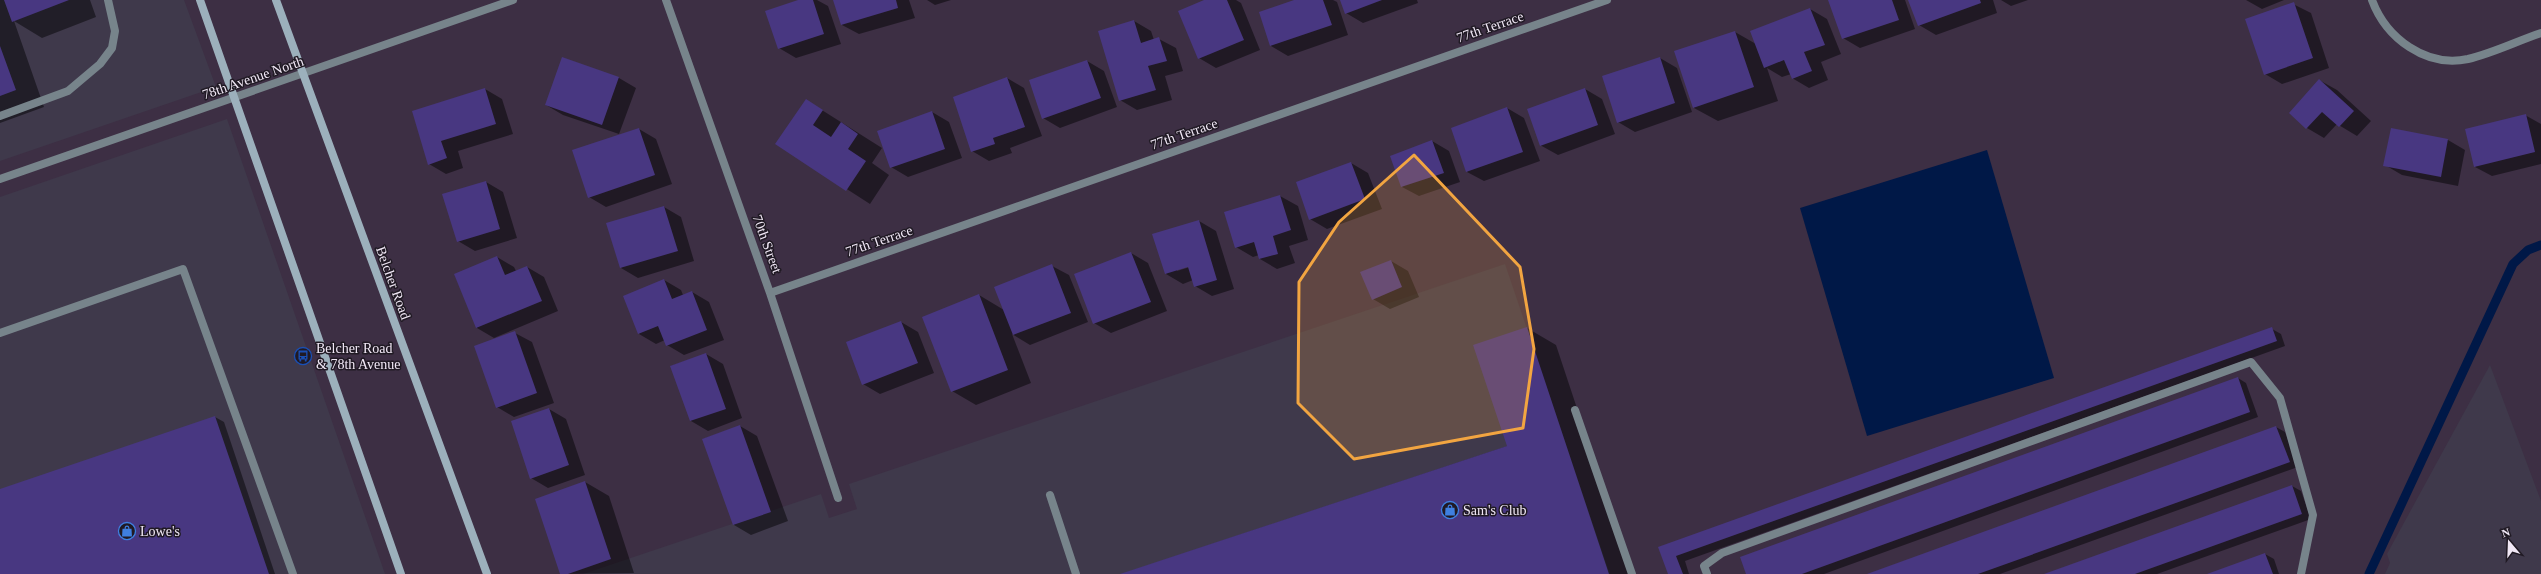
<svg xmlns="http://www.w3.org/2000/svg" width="2541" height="574" font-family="'Times New Roman',serif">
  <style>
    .commercial { fill: #3f394b }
    .water { fill: #001847 }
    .shadow { fill: #0007; fill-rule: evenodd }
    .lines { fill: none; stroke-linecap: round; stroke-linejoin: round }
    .stream { stroke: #001847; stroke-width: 9 }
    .building { fill: #483781 }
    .service { stroke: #77848b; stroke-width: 8 }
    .minor { stroke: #77848b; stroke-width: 8 }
    .tertiary { stroke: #77848b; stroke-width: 8 }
    .secondary { stroke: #9cb0bc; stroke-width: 8 }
    .marked { fill: #f2a541; fill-opacity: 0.2; stroke: #f2a541; stroke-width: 3; stroke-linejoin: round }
    .labels { text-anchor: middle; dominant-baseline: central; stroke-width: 3; stroke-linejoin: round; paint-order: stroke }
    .street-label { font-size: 14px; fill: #f1e8f6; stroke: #201a24 }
    .poi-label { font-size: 14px; fill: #f1e8f6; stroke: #201a24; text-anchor: start }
  </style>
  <rect width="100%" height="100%" fill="#3d2f44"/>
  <path class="commercial" d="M0,0H184L216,87L0,161Z
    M227,119L385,574H0V197Z
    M1505,264L1610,574H583L821,494L829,518L857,509L849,484Z
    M2490,365L2541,501V574H2385L2390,563L2387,554Z"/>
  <path class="water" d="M1987,150L2054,378L1867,436L1800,208Z"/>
  <path class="shadow" d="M0,0H90L96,17L42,38L14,21L44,107L0,123Z
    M801,0H817L828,6L841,44L796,58L779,48Z
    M834,0H909L915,18L859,34L842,25Z
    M927,0H951L935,5Z
    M1206,0H1236L1241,3L1260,50L1216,68L1199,58Z
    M1298,0H1333L1337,2L1348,35L1288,56L1271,46L1260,13Z
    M1341,0H1417L1418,3L1363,23L1346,13Z
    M1829,0H1905L1915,29L1860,48L1843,38Z
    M1909,0H1993L1997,13L1936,35L1919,25Z
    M2001,0H2028L2011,6Z
    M2246,0H2284L2262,9Z
    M2293,4L2311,13L2329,68L2282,84L2265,74Z
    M1810,9L1827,19L1841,54L1821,62L1828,80L1809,88L1792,78L1791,74L1782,77L1767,68L1778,101L1718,121L1694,108L1675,52L1735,32L1756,44Z
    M1134,21L1151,31L1154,40L1159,39L1176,48L1183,71L1165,76L1172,100L1137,110L1120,100Z
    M563,58L619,78L636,88L619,134L563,115L546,105Z
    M1660,58L1677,68L1692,112L1635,132L1618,122Z
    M1087,61L1104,71L1117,107L1060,128L1043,118Z
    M1007,78L1024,88L1042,136L1010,148L1012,153L989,161L972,151Z
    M2319,80L2337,90L2371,121L2357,136L2337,124L2324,138L2307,128Z
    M485,89L502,99L513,134L458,151L463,168L446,174L429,164L413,112Z
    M1585,89L1602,99L1615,134L1558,155L1540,145Z
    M806,100L882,148L872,163L889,175L870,204L777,144Z
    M1507,108L1524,118L1540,161L1484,181L1467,172Z
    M932,112L949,122L962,158L908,177L891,167Z
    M2525,115L2541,124V164L2492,176L2475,167Z
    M639,129L656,139L672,184L606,207L589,197Z
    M2392,129L2448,140L2465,150L2458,186L2402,175L2385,165Z
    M1432,141L1449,151L1460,182L1419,196L1402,187Z
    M1351,163L1368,173L1382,209L1327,229L1310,219Z
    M486,182L503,192L517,238L475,251L458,241Z
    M1280,196L1298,206L1308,240L1289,246L1295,263L1277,269L1260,259L1259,255L1253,257L1236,247L1225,213Z
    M664,207L681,217L694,261L638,278L621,268Z
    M1199,221L1216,231L1234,289L1212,296L1195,286L1193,280L1183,284L1166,274ZM1192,264L1193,266L1177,271V269Z
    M1131,253L1148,263L1167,311L1111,333L1094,323Z
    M497,257L514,267L516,271L527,267L544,277L558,311L494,338L477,328L455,275Z
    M1391,261L1408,271L1419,297L1390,309L1373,299Z
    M1052,266L1069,275L1088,322L1030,345L1012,334L1031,383L976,405L952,391L979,295L1004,310Z
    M664,280L681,290L683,295L692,292L709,302L724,340L684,355L667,345L665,340L656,344L639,334Z
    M901,322L918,332L934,373L880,394L863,384Z
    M1527,328L1556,345L1632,574H1122L1508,446Z
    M2272,329L2281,334L2285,346L1685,561L1689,574H1669L1659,548Z
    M515,333L532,342L554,403L514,417L497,407Z
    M706,354L723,364L742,418L708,431L691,421L671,366Z
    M2238,378L2246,383L2258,417L1824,574H1747Z
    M549,409L566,419L585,475L548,488L531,478Z
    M215,417L224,422L275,574H0V490Z
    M740,426L757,436L788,521L751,535L734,525L703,439Z
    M2276,427L2285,432L2298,467L2000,574H1869Z
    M585,482L609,496L634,573L561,574Z
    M2292,486L2301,491L2311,519L2157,574H2046Z
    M2265,554L2274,559L2279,574H2210Z"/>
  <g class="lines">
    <path class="stream" d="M2369,574L2513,264L2528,250L2541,245"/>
  </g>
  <path class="building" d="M4,0H69L12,22Z
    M798,0H813L824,34L778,49L765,11Z
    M833,0H896L898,8L841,25Z
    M1204,0H1227L1244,40L1198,59L1178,11Z
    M1294,0H1323L1332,25L1270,46L1259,12Z
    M1340,0H1382L1345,14Z
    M1828,0H1892L1899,20L1842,39Z
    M1908,0H1980L1981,3L1918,26Z
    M2294,2L2313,58L2264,75L2245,19Z
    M1810,8L1825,45L1804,52L1812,71L1792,79L1784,60L1764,68L1750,31Z
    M1134,20L1141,43L1159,37L1167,61L1148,66L1156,90L1119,101L1098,31Z
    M1735,31L1754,87L1693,108L1674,51Z
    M0,46L16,90L0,96Z
    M562,57L619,77L602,125L545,105Z
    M1660,57L1675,103L1617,123L1602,76Z
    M1087,60L1101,98L1042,119L1029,80Z
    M1007,77L1025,127L993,138L995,144L971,152L953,97Z
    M2319,79L2354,111L2339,127L2322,112L2306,129L2289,113Z
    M485,88L496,124L441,141L447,158L428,165L412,111Z
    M1585,88L1598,125L1540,146L1527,109Z
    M806,99L823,110L813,125L831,137L841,122L858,134L848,149L866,161L846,191L775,144Z
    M1507,107L1523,152L1466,172L1451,128Z
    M932,111L945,149L890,168L877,131Z
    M2526,114L2535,152L2474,167L2465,129Z
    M639,128L655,175L588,198L572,150Z
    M2391,128L2448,139L2441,177L2383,166Z
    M1432,140L1444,173L1401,187L1390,156Z
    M1351,162L1365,199L1309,220L1296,182Z
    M486,181L500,229L457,242L442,194Z
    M1280,195L1291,230L1273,236L1278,254L1259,259L1254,242L1235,248L1224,212Z
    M664,206L678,251L620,268L606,223Z
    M1199,220L1217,280L1194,287L1188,267L1165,274L1152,234Z
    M1131,252L1151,302L1093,324L1074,274Z
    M497,256L505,275L527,266L542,301L476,328L454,274Z
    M1391,260L1402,287L1372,300L1360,272Z
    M1052,264L1071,313L1013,335L994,287Z
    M664,279L672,299L692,291L707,330L666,346L658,326L638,334L623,296Z
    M979,294L1008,370L951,392L922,317Z
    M901,321L918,363L862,385L846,342Z
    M1527,327L1609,574H1120L1507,446L1473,345Z
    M2272,327L2277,341L1676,556L1683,574H1668L1658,547Z
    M515,331L537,393L496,408L474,346Z
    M706,353L726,409L690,421L670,366Z
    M2238,377L2250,412L1802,574H1746L1740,557Z
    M549,408L569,465L530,479L511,421Z
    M215,416L269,574H0V489Z
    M740,425L771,512L733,525L702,439Z
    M2276,426L2290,462L1978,574H1867Z
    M585,481L611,559L568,574H560L535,499Z
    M2292,485L2302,514L2135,574H2044Z
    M2265,553L2273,574H2207Z"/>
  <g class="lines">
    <path class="service" d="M0,333L183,269L293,574
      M1575,410L1632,574
      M1050,495L1076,574
      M1707,574L1704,566L1722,553L2251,362L2280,398L2313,515L2301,574"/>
    <path class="minor" d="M666,0L770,293L838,498
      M2372,0C2386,38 2426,68 2468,59C2493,53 2517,41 2541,33
      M0,116L68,91L100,64L112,48L115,31L108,0
      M770,293L1607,0"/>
    <path class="tertiary" d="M0,179L513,0"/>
    <path class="secondary" d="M200,0L401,574
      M276,0L487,574"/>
  </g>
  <path class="marked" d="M1414,155L1520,267L1534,349L1523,428L1354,459L1298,403L1299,282L1339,222Z"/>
  <defs>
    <g id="bus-ring" transform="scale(0.9)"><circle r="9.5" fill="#201a24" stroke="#1a4fb4" stroke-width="1.5"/><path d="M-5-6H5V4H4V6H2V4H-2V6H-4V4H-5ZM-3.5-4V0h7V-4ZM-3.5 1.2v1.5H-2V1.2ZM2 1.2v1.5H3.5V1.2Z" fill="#1a4fb4"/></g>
    <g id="shop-ring" transform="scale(0.9)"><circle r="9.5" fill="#201a24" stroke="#3f7fe0" stroke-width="1.5"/><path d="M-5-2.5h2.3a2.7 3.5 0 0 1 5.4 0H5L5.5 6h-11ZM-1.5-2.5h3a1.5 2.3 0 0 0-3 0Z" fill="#3f7fe0"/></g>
  </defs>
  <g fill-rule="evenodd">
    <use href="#bus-ring" x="303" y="356"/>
    <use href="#shop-ring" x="1450" y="510"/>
    <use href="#shop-ring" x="127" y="531"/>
  </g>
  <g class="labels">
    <g class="street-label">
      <text transform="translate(1490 27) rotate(-19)">77th Terrace</text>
      <text transform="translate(253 78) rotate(-19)">78th Avenue North</text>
      <text transform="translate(1184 134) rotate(-19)">77th Terrace</text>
      <text transform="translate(879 241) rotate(-19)">77th Terrace</text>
      <text transform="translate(767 244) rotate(70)">70th Street</text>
      <text transform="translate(393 283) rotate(70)">Belcher Road</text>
    </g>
    <g class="poi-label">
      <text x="316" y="348">Belcher Road<tspan x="316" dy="16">&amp; 78th Avenue</tspan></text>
      <text x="1463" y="510">Sam's Club</text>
      <text x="140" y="531">Lowe's</text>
    </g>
  </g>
  <g transform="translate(2509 542) rotate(341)" stroke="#201a24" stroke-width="3" paint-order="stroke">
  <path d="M0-3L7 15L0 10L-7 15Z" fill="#f1e8f6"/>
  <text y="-6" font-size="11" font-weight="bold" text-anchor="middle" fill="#f1e8f6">N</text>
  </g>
</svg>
